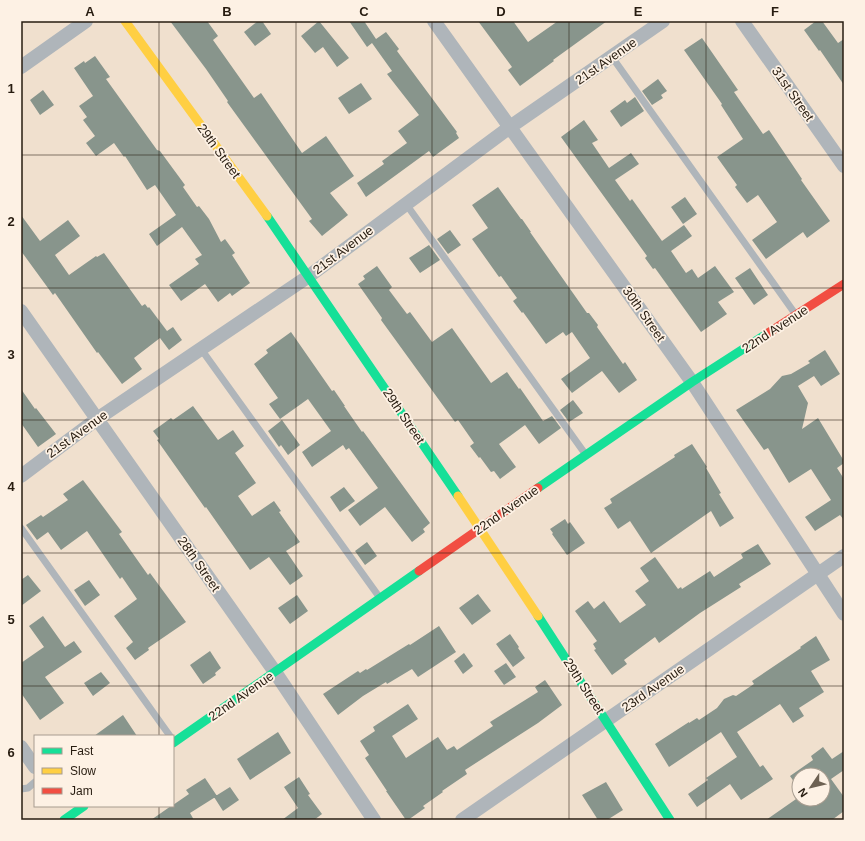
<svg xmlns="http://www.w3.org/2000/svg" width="865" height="841" font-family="Helvetica,sans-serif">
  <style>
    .building { fill: #88958c }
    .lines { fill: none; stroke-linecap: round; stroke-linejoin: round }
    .lane { stroke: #afb5ba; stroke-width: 7 }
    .street { stroke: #afb5ba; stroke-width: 14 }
    .fast { stroke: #16e098; stroke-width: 9 }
    .slow { stroke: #ffcf43; stroke-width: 9 }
    .jam { stroke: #f24e42; stroke-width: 9 }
    .grid { fill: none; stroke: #271c10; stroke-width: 1; stroke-opacity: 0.55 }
    .labels { text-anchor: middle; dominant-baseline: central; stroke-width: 3.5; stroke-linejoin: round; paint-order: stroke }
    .street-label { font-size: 13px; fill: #271c10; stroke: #fdf1e4 }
    .neatline { fill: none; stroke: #271c10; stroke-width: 1.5 }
    .grid-label { font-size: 13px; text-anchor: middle; font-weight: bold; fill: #271c10 }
  </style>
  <rect width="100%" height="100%" fill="#f0e0ce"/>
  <path class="building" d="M170,21H207L218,36L213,40L254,98L261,93L302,153L326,136L354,176L330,193L348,215L322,236L309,221L312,219L227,102L228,101L206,69Z
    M258,21H262L271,34L255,46L244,32Z
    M319,21L349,58L337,67L323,47L315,53L301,36Z
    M349,21H364L376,39L386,32L399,49L397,51L457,132L456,133L459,138L433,157L429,151L366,197L357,183L384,164L382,161L407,143L398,131L419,115L387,74L392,71L372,43L367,47Z
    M478,21H513L528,42L558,21H607L553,60L554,61L520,86L508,70L512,67Z
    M816,21H822L838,43L844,39V85L820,50L819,51L804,30Z
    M702,38L738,90L734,92L763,134L769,130L802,179L801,180L830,221L807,238L803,232L766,259L752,240L777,222L758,195L747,203L735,187L737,185L717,157L743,139L721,105L722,104L684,50Z
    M95,56L110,77L106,79L157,150L160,151L185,185L183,187L197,207L199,206L209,219L221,242L225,239L235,253L232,255L250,283L232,296L230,293L218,302L205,284L181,301L169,285L199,264L195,259L202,255L182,227L157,246L149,234L176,215L155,185L147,190L125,156L124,157L114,143L96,156L86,143L95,136L83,120L87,117L79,106L93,96L74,68L84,61L85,63Z
    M658,79L667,91L661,95L663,98L652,105L642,91Z
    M361,83L372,99L349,114L338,98Z
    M43,90L54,105L40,115L30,100Z
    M635,97L644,111L621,127L610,111L625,100L627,103Z
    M584,120L598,140L592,143L609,168L631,153L639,164L615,180L630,201L632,199L662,241L684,225L692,236L671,251L686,273L692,269L698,278L715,266L734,292L718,302L727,314L701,332L655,268L653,269L645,258L647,256L561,137Z
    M498,187L521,219H522L531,232H530L587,313H589L598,325L597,327L623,364L625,362L637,380L619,393L602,371L572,393L561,379L590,358L572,332L566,336L563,332L546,344L523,312L522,313L513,301L517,298L501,276L499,277L472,239L488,228L472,205Z
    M685,197L697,214L683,224L671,207Z
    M21,215L40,241L68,220L80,236L55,255L69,275L96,256L97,257L104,253L142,306L145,304L148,308L149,307L167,331L173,327L182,340L169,350L160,338L134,358L142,369L122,384L98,352L97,353L55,293L53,295L48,288L21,251Z
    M450,230L461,245L448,254L437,239Z
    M429,245L440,260L420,273L409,258Z
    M377,266L392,287L389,290L407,314L410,312L432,342L452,328L491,383L507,372L519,389L520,388L543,421L552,416L561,428L539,444L525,425L499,444L516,467L500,479L494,471L491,472L480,457L479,458L470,446L474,443L458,420L455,422L381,320L382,318L358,284L365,279L363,276Z
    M750,268L768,295L754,305L735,278Z
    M291,332L332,391L334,390L345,406H344L362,432L363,431L430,523L423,529L425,532L412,542L385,507L360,526L348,510L378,488L349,448L346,450L343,445L312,467L302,452L331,431L308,399L280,419L269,404L278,398L254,364L268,353L266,350Z
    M825,350L840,374L821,386L814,376L798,386L808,403L802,429L818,418L844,461V463L837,468L844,479V520L840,515L815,531L805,517L831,500L811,469L789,483L768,448L764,450L736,410L770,389L782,376L791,374L810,363L808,361Z
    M21,389L35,409L36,408L56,434L38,447L21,423Z
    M573,400L583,413L569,422L560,410Z
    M193,406L218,440L233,430L244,446L235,453L256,483L238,496L252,516L274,501L281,511L279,512L300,542L286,551L303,576L290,585L269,557L250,570L206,507L205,508L157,440L159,439L153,431L171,418L173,420Z
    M282,420L300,445L288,455L281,445L279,447L268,431Z
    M692,444L707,467L706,468L721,493L719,494L734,518L720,527L711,511L651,553L630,521L618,529L604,508L612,503L610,499L675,457L674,455Z
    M83,480L122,532L119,534L148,575L150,573L186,622L148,648L149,650L135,660L126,648L133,642L114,616L137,599L122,577L120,579L87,531L61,550L48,532L37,540L26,525L41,515L43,517L68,500L63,494Z
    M344,487L355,501L340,512L330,497Z
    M565,519L568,524L570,522L585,543L567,555L552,534L553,533L550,529Z
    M367,542L377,556L365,565L355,551Z
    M758,544L771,564L739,584L741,587L700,613L659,643L655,637L624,660L627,664L612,675L594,650L596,649L593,644L597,641L575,611L588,601L594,609L604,601L620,623L646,605L635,591L649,581L640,568L655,557L678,589L681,587L682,589L710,571L714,577L743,558L741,554Z
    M28,575L41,591L21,606V580Z
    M89,580L100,595L85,606L74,590Z
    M478,594L491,611L472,625L459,608Z
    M297,595L308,611L290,624L278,608Z
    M43,616L65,647L74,641L82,652L45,677L64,703L40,720L21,693V663L44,647L29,626Z
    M439,626L456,652L418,677L412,669L387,684L386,682L363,696L338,715L323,694L358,671L360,673L366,669L367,670L409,644L410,645Z
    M510,634L519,647L518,648L525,658L513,667L496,644Z
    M816,636L830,660L811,671L824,692L799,708L804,716L793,723L780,704L737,732L760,767L763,765L773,779L741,800L730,784L697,807L688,794L708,780L706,778L737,757L721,732L669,767L655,744L689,722V723L697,718L699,720L717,708L724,699L733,695L736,696L754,684L752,681L801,648L800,647Z
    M210,651L221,668L215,673L216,675L203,684L190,665Z
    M464,653L473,666L463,674L454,661Z
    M506,663L516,677L504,685L494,671Z
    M101,672L110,683L93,696L84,683Z
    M545,680L562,705L538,723L465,770L467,774L442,791L443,792L423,806L425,808L408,820H406L386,791H387L365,758L369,755L360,741L375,731L373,727L408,704L418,719L392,736L406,758L438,737L447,750L454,746L457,750L493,726L490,722L538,692L535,687Z
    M123,715L137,736H94Z
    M278,732L291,753L250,780L237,759Z
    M823,747L832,759L844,751V770L831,779L844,797V811L832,820H766L799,797V799H823V775H799V789L790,776L813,760L811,756Z
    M299,777L310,794L308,795L322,814L314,820H282L298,808L284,787Z
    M205,778L217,796L190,813L194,820H151L171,806H173V805L189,794L186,790Z
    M606,782L623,810L607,820H598L582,795Z
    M230,787L239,800L223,811L214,797Z"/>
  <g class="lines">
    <path class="lane" d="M612,57L796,315
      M406,204L586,455
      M201,349L380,598
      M21,528L170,736
      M21,789L28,788L35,782"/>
    <path class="street" d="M434,21L692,382L844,614
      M742,21L844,166
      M21,67L86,21
      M21,311L275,672L374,820
      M21,476L97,419L309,276L510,127L663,21
      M21,747L35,767
      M462,820L844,556"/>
    <path class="fast" d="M267,216L458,496
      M538,488L692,382L768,333
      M538,616L670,820
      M173,743L419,571
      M64,820L84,806"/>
    <path class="slow" d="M125,21L267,216
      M458,496L538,616"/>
    <path class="jam" d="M768,333L844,284
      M419,571L538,488"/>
  </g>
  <path class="grid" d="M159,21V736M296,21V820M432,21V820M569,21V820M706,21V820M21,155H844M21,288H844M21,420H844M21,553H844M21,686H844M159,806V820"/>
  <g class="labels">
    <g class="street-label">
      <text transform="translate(606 61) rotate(-35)">21st Avenue</text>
      <text transform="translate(793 94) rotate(55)">31st Street</text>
      <text transform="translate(219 151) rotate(54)">29th Street</text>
      <text transform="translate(343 250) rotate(-37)">21st Avenue</text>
      <text transform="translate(644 314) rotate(55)">30th Street</text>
      <text transform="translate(775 329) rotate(-33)">22nd Avenue</text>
      <text transform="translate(404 416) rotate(56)">29th Street</text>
      <text transform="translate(77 434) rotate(-36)">21st Avenue</text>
      <text transform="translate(506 510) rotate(-35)">22nd Avenue</text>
      <text transform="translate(199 564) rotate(55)">28th Street</text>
      <text transform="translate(584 686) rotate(57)">29th Street</text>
      <text transform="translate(653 688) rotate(-35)">23rd Avenue</text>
      <text transform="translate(241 696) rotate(-35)">22nd Avenue</text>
    </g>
  </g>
  <rect width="865" height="841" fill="none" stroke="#fdf1e4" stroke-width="44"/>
  <rect x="34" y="735" width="140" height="72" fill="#fdf1e4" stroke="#a79c8f"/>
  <rect x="42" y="748" width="20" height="6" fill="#16e098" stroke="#a79c8f"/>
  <text x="70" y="755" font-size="12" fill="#271c10">Fast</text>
  <rect x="42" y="768" width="20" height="6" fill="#ffcf43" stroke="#a79c8f"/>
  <text x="70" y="775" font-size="12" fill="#271c10">Slow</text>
  <rect x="42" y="788" width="20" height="6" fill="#f24e42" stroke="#a79c8f"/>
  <text x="70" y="795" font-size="12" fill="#271c10">Jam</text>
  <g transform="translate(811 787) rotate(235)"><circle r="19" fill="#fdf1e4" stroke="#a79c8f"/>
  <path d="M0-3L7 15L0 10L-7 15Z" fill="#6d6152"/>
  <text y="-6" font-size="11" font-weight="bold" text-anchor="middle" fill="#271c10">N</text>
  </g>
  <rect x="22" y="22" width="821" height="797" class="neatline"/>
  <g class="grid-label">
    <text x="90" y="16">A</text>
    <text x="227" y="16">B</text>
    <text x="364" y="16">C</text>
    <text x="501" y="16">D</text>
    <text x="638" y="16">E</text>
    <text x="775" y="16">F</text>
    <text x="11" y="93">1</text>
    <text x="11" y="226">2</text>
    <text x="11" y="359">3</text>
    <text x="11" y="491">4</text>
    <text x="11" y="624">5</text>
    <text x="11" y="757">6</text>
  </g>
</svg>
